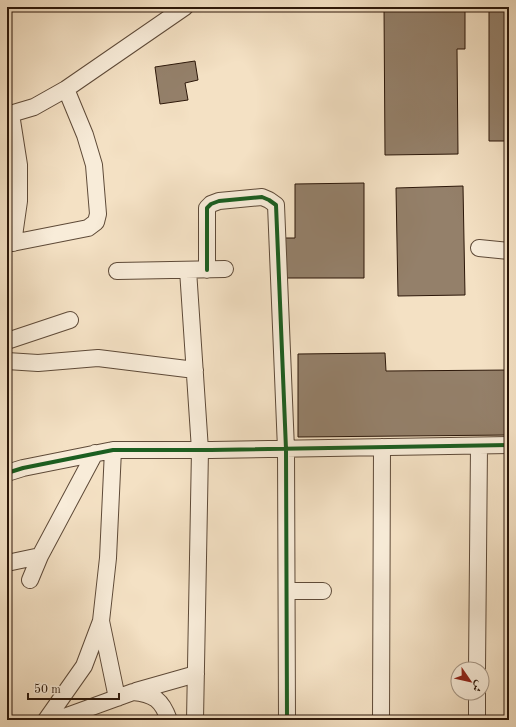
<svg xmlns="http://www.w3.org/2000/svg" width="516" height="727" font-family="'Old Standard TT',Amiri,serif">
  <style>
    .building { fill: #94806a; stroke: #2c1709 }
    .lines { fill: none; stroke-linecap: round; stroke-linejoin: round }
    .minor-casing { stroke: #5e4a38; stroke-width: 18 }
    .minor { stroke: #f8ecd9; stroke-width: 16 }
    .cycleway-casing { stroke: #f8ecd9; stroke-width: 6 }
    .cycleway { stroke: #1b5e20; stroke-width: 4 }
  </style>
  <rect width="100%" height="100%" fill="#f4e1c4"/>
  <filter id="stains"><feTurbulence type="fractalNoise" baseFrequency=".005" numOctaves="4"/><feColorMatrix values="0 0 0 0 .2 0 0 0 0 .09 0 0 0 0 .02 0 0 0 .5 -.17"/></filter>
  <radialGradient id="worn" r=".72"><stop offset=".6" stop-color="#630" stop-opacity="0"/><stop offset="1" stop-color="#630" stop-opacity=".3"/></radialGradient>
  <path class="building" d="M384,7H465V49H457L458,154L385,155Z
    M489,7H509V141H489Z
    M195,61L198,80L185,83L188,100L160,104L155,67Z
    M364,183V278H282V238H295V184Z
    M463,186L465,295L398,296L396,188Z
    M385,353L386,371L509,370V435L298,437V354Z"/>
  <g class="lines">
    <g class="minor-casing">
      <path id="minor" d="M11,114L19,165V201L13,243
        M7,115L34,107L66,89L185,7
        M7,244L88,228L96,222L98,214L94,165L85,135L66,89
        M479,248L509,251
        M188,270L200,450L195,720
        M207,270V208L211,204L219,201L262,197L269,200L276,205L286,449L287,720
        M117,271L225,269
        M7,341L70,320
        M7,361L38,363L98,358L195,370
        M7,473L23,468L113,450H211L509,445
        M7,563L40,556
        M30,580L40,556L95,453
        M287,591H323
        M101,621L117,698
        M477,669L479,446
        M136,691L196,674
        M46,720L84,666L101,621L108,558L113,450
        M56,720L133,692C154,694 162,700 169,720
        M381,720L382,447
        M477,720V693"/>
    </g>
    <use href="#minor" class="minor"/>
    <g class="cycleway-casing">
      <path id="cycleway" d="M207,270V208L211,204L219,201L262,197L269,200L276,205L286,449L287,720
        M7,473L23,468L113,450H211L509,445"/>
    </g>
    <use href="#cycleway" class="cycleway"/>
  </g>
  <rect width="516" height="727" fill="none" stroke="#f4e1c4" stroke-width="24"/>
  <rect x="8" y="8" width="500" height="711" fill="none" stroke="#2c1709" stroke-width="2"/>
  <rect x="12" y="12" width="492" height="703" fill="none" stroke="#2c1709"/>
  <g transform="translate(470 681) rotate(124)"><circle r="19" fill="#f8ecd9" stroke="#a69786"/>
  <path d="M0-3L7 15L0 10L-7 15Z" fill="#8f2418"/>
  <text y="-6" font-size="11" font-weight="bold" text-anchor="middle" fill="#2c1709">ش</text>
  </g>
  <path d="M28 693v6h91v-6" fill="none" stroke="#2c1709" stroke-width="2"/>
  <text x="34" y="693" font-size="12" fill="#2c1709" stroke="#f8ecd9" stroke-width="3" paint-order="stroke">50 m</text>
  <rect width="100%" height="100%" filter="url(#stains)"/>
  <rect width="100%" height="100%" fill="url(#worn)"/>
</svg>
